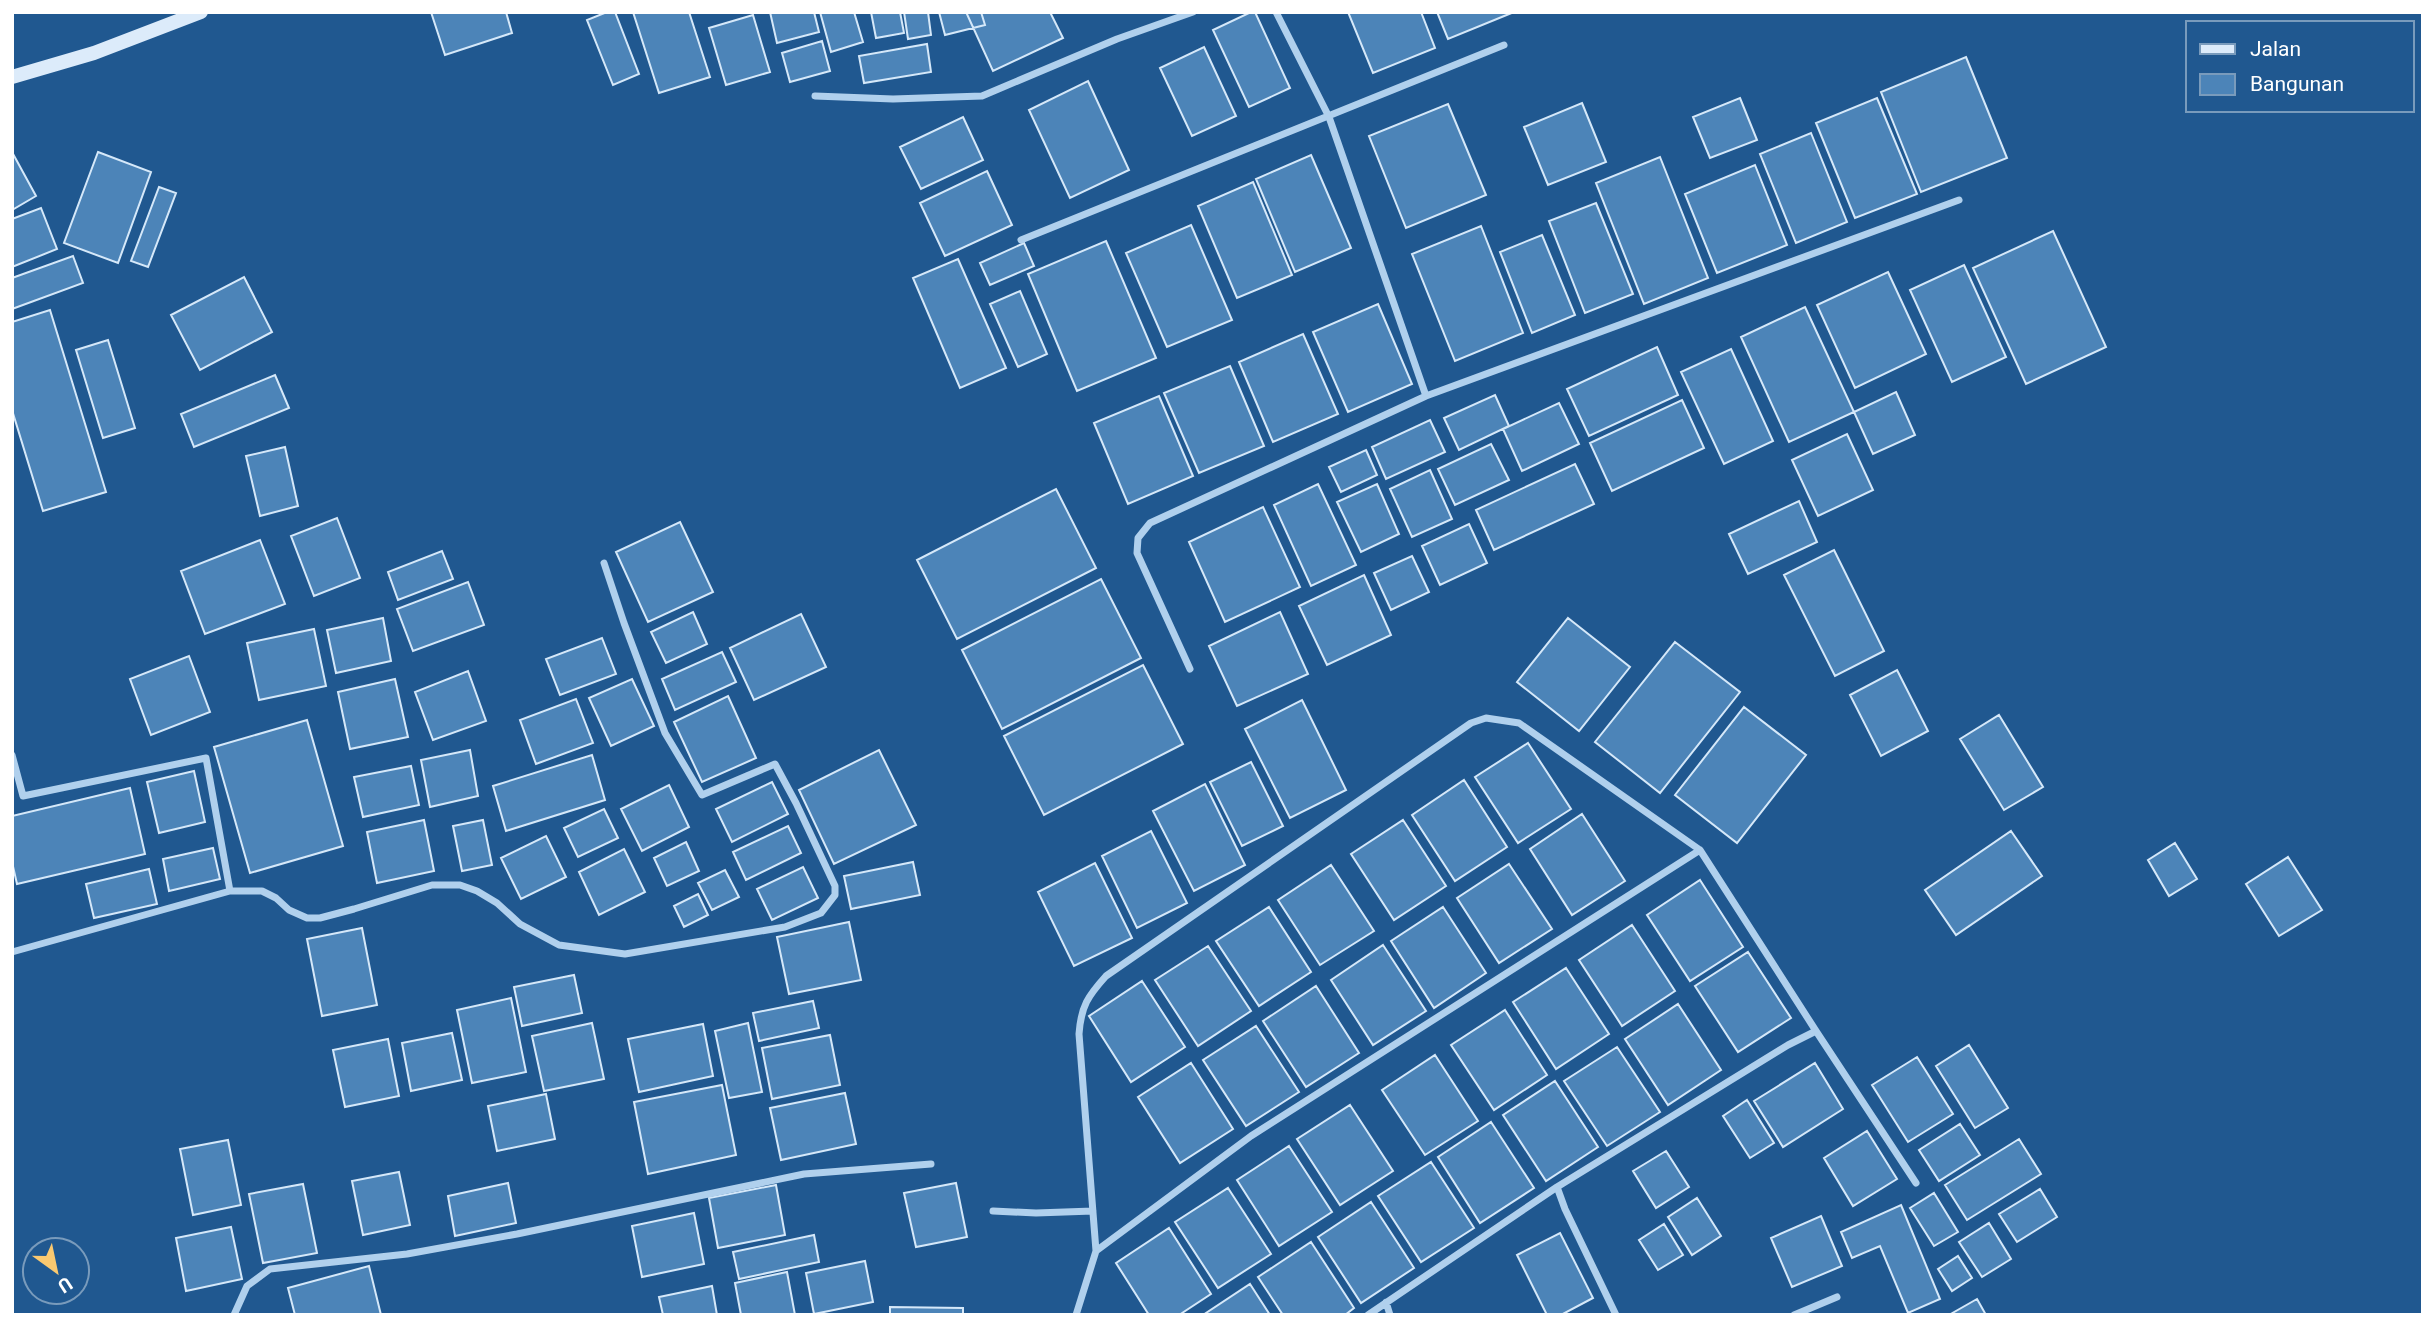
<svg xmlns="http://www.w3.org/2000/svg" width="2435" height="1327" font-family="Roboto,sans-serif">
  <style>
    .building { fill: #4c84b8; stroke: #d5e8f9; stroke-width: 2 }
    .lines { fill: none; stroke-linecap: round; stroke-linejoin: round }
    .street { stroke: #b0d0ed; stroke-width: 7 }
    .secondary { stroke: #dcebfa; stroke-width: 14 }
  </style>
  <rect width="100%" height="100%" fill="#205890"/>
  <path class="building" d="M431,12H506L512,33L445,55Z
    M607,12H615L639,74L613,85L587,20Z
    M633,12H689L710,77L659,93Z
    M770,12H814L819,32L777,43Z
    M820,12H854L863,42L831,52Z
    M871,12H900L904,33L876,38Z
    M904,12H928L931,35L908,39Z
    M939,12H981L985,25L945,35Z
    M966,12H1050L1063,38L993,71Z
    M1251,12H1255L1290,88L1249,107L1213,30Z
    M1348,12H1421L1435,48L1373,73Z
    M1437,12H1514L1448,39Z
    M753,15L770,72L726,85L709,28Z
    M822,41L830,71L790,82L782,53Z
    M927,44L931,72L864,83L859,56Z
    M1204,47L1236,116L1192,136L1160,68Z
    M1966,57L2007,158L1921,192L1881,92Z
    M1088,81L1129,170L1070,198L1029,110Z
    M1740,98L1757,140L1710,158L1693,117Z
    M1877,98L1917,194L1855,218L1816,123Z
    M1582,103L1606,162L1548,185L1524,127Z
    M1448,104L1486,195L1406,228L1369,136Z
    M963,117L983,160L921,189L900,147Z
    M1811,133L1847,222L1796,243L1760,154Z
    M12,152L36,196L12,210Z
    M98,152L151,172L118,263L64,243Z
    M1311,155L1351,248L1295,272L1256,179Z
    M1660,157L1708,278L1644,304L1596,183Z
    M1755,165L1787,245L1717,273L1685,194Z
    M987,171L1012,225L945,256L920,203Z
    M1253,182L1292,275L1237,298L1198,206Z
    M159,187L176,193L148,267L131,261Z
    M1596,203L1633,294L1585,313L1549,221Z
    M41,208L57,249L12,267V219Z
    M1191,225L1232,320L1167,347L1126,253Z
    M1481,226L1523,333L1455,361L1412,254Z
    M2053,231L2106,347L2026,384L1973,268Z
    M1542,235L1575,315L1532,333L1500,252Z
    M1106,241L1156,358L1077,391L1028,274Z
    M1024,243L1034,266L990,285L980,263Z
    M73,256L83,283L12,309V278Z
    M958,259L1006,368L960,388L913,278Z
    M1964,265L2006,357L1952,382L1910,290Z
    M1888,272L1926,354L1855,388L1817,305Z
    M244,277L272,332L200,370L171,315Z
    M1020,291L1047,354L1018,367L990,304Z
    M1378,304L1412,384L1348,412L1313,332Z
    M1805,307L1854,412L1789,442L1741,337Z
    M50,310L106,492L43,511L12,410V322Z
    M1303,334L1338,414L1273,442L1239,362Z
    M108,340L135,428L103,438L76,350Z
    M1657,347L1678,395L1589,436L1567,389Z
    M1731,349L1773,441L1724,464L1681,372Z
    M1230,366L1264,446L1199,473L1164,393Z
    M275,375L289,408L194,447L181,414Z
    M1896,392L1915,435L1873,454L1854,412Z
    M1495,395L1509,426L1459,450L1444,418Z
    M1159,396L1193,476L1128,504L1094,423Z
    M1682,400L1704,448L1612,491L1590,443Z
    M1559,403L1579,444L1522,471L1503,429Z
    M1430,420L1445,452L1386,479L1372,447Z
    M1847,434L1873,490L1818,516L1792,460Z
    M1491,444L1509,480L1455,505L1438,469Z
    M285,447L298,506L260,516L246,456Z
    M1366,450L1377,475L1341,492L1329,467Z
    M1575,464L1594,504L1494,550L1476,510Z
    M1430,470L1452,519L1412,537L1390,489Z
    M1318,484L1356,565L1311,586L1274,505Z
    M1377,484L1399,534L1361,552L1337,502Z
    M1056,489L1096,568L957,639L917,560Z
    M1799,501L1817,542L1748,574L1729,534Z
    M1263,507L1300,587L1225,622L1189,542Z
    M337,518L360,578L314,596L291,536Z
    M680,522L713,592L648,622L616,552Z
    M1469,524L1487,563L1440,585L1422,546Z
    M260,540L285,604L205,634L181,571Z
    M1834,550L1884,651L1835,676L1784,575Z
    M442,551L453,579L398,600L388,572Z
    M1412,556L1429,592L1391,610L1374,573Z
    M1364,575L1391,635L1327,665L1299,606Z
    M1101,579L1141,658L1002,729L962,650Z
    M468,582L484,625L413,651L397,609Z
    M693,612L707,644L666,663L651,632Z
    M1280,612L1308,674L1237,706L1209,646Z
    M801,614L826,667L754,700L730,648Z
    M383,618L391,661L336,673L327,630Z
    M1568,618L1630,667L1579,731L1517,682Z
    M314,629L326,686L259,700L247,643Z
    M602,638L616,674L560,695L546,659Z
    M1675,642L1740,692L1660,793L1595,742Z
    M722,652L736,682L675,710L662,679Z
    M189,656L210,712L151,735L130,679Z
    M1143,665L1183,744L1044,815L1004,736Z
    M1897,670L1928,731L1881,756L1850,695Z
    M468,671L486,721L433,740L415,692Z
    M395,679L408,737L350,749L338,692Z
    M632,679L654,726L611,746L589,698Z
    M728,696L756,758L702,782L674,722Z
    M576,699L593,743L536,764L520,720Z
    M1302,700L1346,790L1290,818L1245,729Z
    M1744,707L1806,755L1737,843L1675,795Z
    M1999,715L2043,787L2004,810L1960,739Z
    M307,720L343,846L250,873L214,747Z
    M1528,743L1571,809L1518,843L1475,777Z
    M470,750L478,796L430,807L421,760Z
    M879,750L916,825L834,864L799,790Z
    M592,755L605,800L506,831L493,786Z
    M1251,762L1283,826L1242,846L1210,782Z
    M411,766L419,805L363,817L354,777Z
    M194,771L205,822L159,833L147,782Z
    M1464,780L1507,847L1455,881L1412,815Z
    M772,782L788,814L732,842L716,809Z
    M1205,784L1245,865L1194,891L1153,811Z
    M669,785L689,827L642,851L621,809Z
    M130,788L145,854L17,884L12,862V816Z
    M604,809L618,838L578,857L564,828Z
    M1582,814L1625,881L1572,915L1530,849Z
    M424,820L434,871L377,883L367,832Z
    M483,820L492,865L462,871L453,826Z
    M1403,820L1446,886L1394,920L1351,854Z
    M788,826L801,853L746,880L733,852Z
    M1151,831L1187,903L1137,928L1102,856Z
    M2011,831L2042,876L1956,935L1925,890Z
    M546,836L566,877L521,899L501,858Z
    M686,842L699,871L667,886L654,858Z
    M2175,843L2197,879L2169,896L2148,860Z
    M213,848L220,879L169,891L163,859Z
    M624,849L645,892L599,915L579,872Z
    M2288,857L2322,910L2279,936L2246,884Z
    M913,862L920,895L851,909L844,876Z
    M1095,863L1132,938L1074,966L1038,892Z
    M1509,864L1552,929L1499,963L1457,898Z
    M1331,865L1374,931L1320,965L1278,900Z
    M803,867L818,898L772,920L757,889Z
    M149,869L157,904L94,918L86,884Z
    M725,870L739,897L712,910L698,883Z
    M1700,880L1743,947L1690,981L1647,915Z
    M698,894L708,915L684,927L674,906Z
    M1269,907L1311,972L1259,1006L1216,941Z
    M1443,907L1486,973L1434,1008L1391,941Z
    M849,922L861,980L789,994L777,937Z
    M1632,925L1675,991L1622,1026L1579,960Z
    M362,928L377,1005L322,1016L307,939Z
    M1383,945L1426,1011L1373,1045L1331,980Z
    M1208,946L1251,1011L1198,1046L1155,980Z
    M1748,952L1791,1018L1738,1052L1695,986Z
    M1566,968L1609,1034L1556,1069L1513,1002Z
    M574,975L582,1013L522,1026L514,987Z
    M1142,981L1185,1047L1131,1082L1089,1016Z
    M1316,986L1359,1053L1306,1087L1263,1021Z
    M511,998L526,1072L472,1083L457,1010Z
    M813,1001L819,1028L759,1041L753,1013Z
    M1678,1004L1721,1070L1668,1105L1625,1039Z
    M1505,1010L1547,1075L1494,1110L1451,1045Z
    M592,1023L604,1079L544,1091L532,1036Z
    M748,1023L762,1092L729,1098L715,1031Z
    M703,1024L713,1076L639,1092L628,1039Z
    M1256,1026L1299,1092L1246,1126L1203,1060Z
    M452,1033L462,1080L411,1091L402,1043Z
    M830,1035L840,1085L772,1099L762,1048Z
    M388,1039L399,1096L345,1107L333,1050Z
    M1969,1045L2008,1108L1975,1128L1936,1066Z
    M1617,1047L1660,1112L1607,1146L1564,1081Z
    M1435,1055L1478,1121L1425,1155L1382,1090Z
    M1917,1057L1953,1114L1908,1142L1872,1085Z
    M1191,1063L1233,1129L1180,1163L1138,1097Z
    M1815,1063L1843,1109L1783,1147L1754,1101Z
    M1555,1081L1598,1147L1546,1181L1503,1115Z
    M722,1085L736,1155L648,1174L634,1102Z
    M845,1093L856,1144L781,1160L770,1108Z
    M546,1094L555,1139L497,1151L488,1106Z
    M1747,1100L1774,1143L1750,1158L1723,1116Z
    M1350,1105L1393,1171L1340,1205L1297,1139Z
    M1491,1122L1534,1188L1480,1223L1438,1157Z
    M1960,1124L1980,1155L1939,1181L1919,1150Z
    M1867,1131L1897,1179L1853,1206L1824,1158Z
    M2019,1139L2041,1174L1967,1220L1945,1185Z
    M228,1140L241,1205L193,1215L180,1149Z
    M1289,1146L1332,1212L1279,1246L1237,1180Z
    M1666,1151L1689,1187L1656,1208L1633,1171Z
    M1431,1162L1474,1228L1421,1262L1378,1196Z
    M399,1172L410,1225L363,1235L352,1181Z
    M508,1183L516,1223L455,1236L448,1196Z
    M956,1183L967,1237L916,1247L904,1193Z
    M303,1184L317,1253L263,1263L249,1194Z
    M776,1185L785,1235L718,1248L709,1198Z
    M1228,1188L1271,1254L1218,1288L1175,1222Z
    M2040,1189L2057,1217L2017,1242L1999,1214Z
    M1934,1193L1958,1232L1934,1246L1910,1208Z
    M1697,1198L1721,1236L1692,1255L1668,1217Z
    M1371,1202L1414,1268L1361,1303L1318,1237Z
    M1901,1205L1940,1299L1908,1313L1880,1246L1852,1258L1841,1232Z
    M694,1213L704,1264L642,1277L632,1226Z
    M1821,1216L1842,1266L1792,1287L1771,1238Z
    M1989,1223L2011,1259L1982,1277L1959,1242Z
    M1664,1224L1683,1255L1658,1270L1639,1240Z
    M231,1227L242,1279L186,1291L176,1238Z
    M1169,1228L1211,1294L1179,1315H1149L1116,1263Z
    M1560,1233L1593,1298L1561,1315H1547L1517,1255Z
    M814,1235L819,1262L739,1279L733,1252Z
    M1311,1242L1354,1308L1345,1315H1283L1258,1277Z
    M1958,1256L1972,1278L1952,1291L1938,1269Z
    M865,1261L873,1302L814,1314L806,1273Z
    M369,1266L381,1315H295L288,1288Z
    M787,1272L795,1315H741L735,1283Z
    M1250,1284L1270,1315H1203Z
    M712,1286L717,1315H663L659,1297Z
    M1977,1299L1986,1315H1949Z
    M890,1307L963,1308V1315H890Z"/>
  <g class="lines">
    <path class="street" d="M1276,12L1329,117L1426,396
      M815,96L893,99L982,96L1117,39L1193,12
      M1021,240L1504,45
      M1190,669L1137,553L1138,538L1150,523L1426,396L1959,200
      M12,755L23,796L206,758L230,891
      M12,952L230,891H262L276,898L289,910L307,918H320L354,909L432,885H460L477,891L497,903L520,924L559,945L625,954L785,927L821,913L835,895V886L796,803L775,764L702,795L665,733L624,623L604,563
      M1816,1031L1916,1183
      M1557,1187L1565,1209L1616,1315
      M993,1211L1036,1213L1093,1211
      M1096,1251L1079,1034C1081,1006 1088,996 1106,976L1471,723L1486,718L1519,723L1700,850L1816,1031L1788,1045L1557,1187L1368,1315
      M1386,1302L1390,1315
      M234,1315L247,1286L270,1269L407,1254L517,1234L804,1174L931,1164
      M1076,1315L1096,1251L1251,1136L1700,850
      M1794,1315L1837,1297"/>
    <path class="secondary" d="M12,77L94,53L201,12"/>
  </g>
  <rect width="2435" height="1327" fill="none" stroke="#ffffff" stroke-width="28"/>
  <rect x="2186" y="21" width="228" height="91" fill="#205890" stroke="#799bbc" stroke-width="2"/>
  <rect x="2200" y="44" width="35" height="10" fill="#dcebfa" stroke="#799bbc" stroke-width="2"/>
  <text x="2250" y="56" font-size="21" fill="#ffffff">Jalan</text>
  <rect x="2200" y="74" width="35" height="21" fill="#4c84b8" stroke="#799bbc" stroke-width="2"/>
  <text x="2250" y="91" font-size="21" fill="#ffffff">Bangunan</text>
  <g transform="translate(56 1271) rotate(147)"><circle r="33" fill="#205890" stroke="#799bbc" stroke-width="2"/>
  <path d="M0-5L12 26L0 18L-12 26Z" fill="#fac970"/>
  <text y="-10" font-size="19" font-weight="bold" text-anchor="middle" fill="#ffffff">U</text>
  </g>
</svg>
